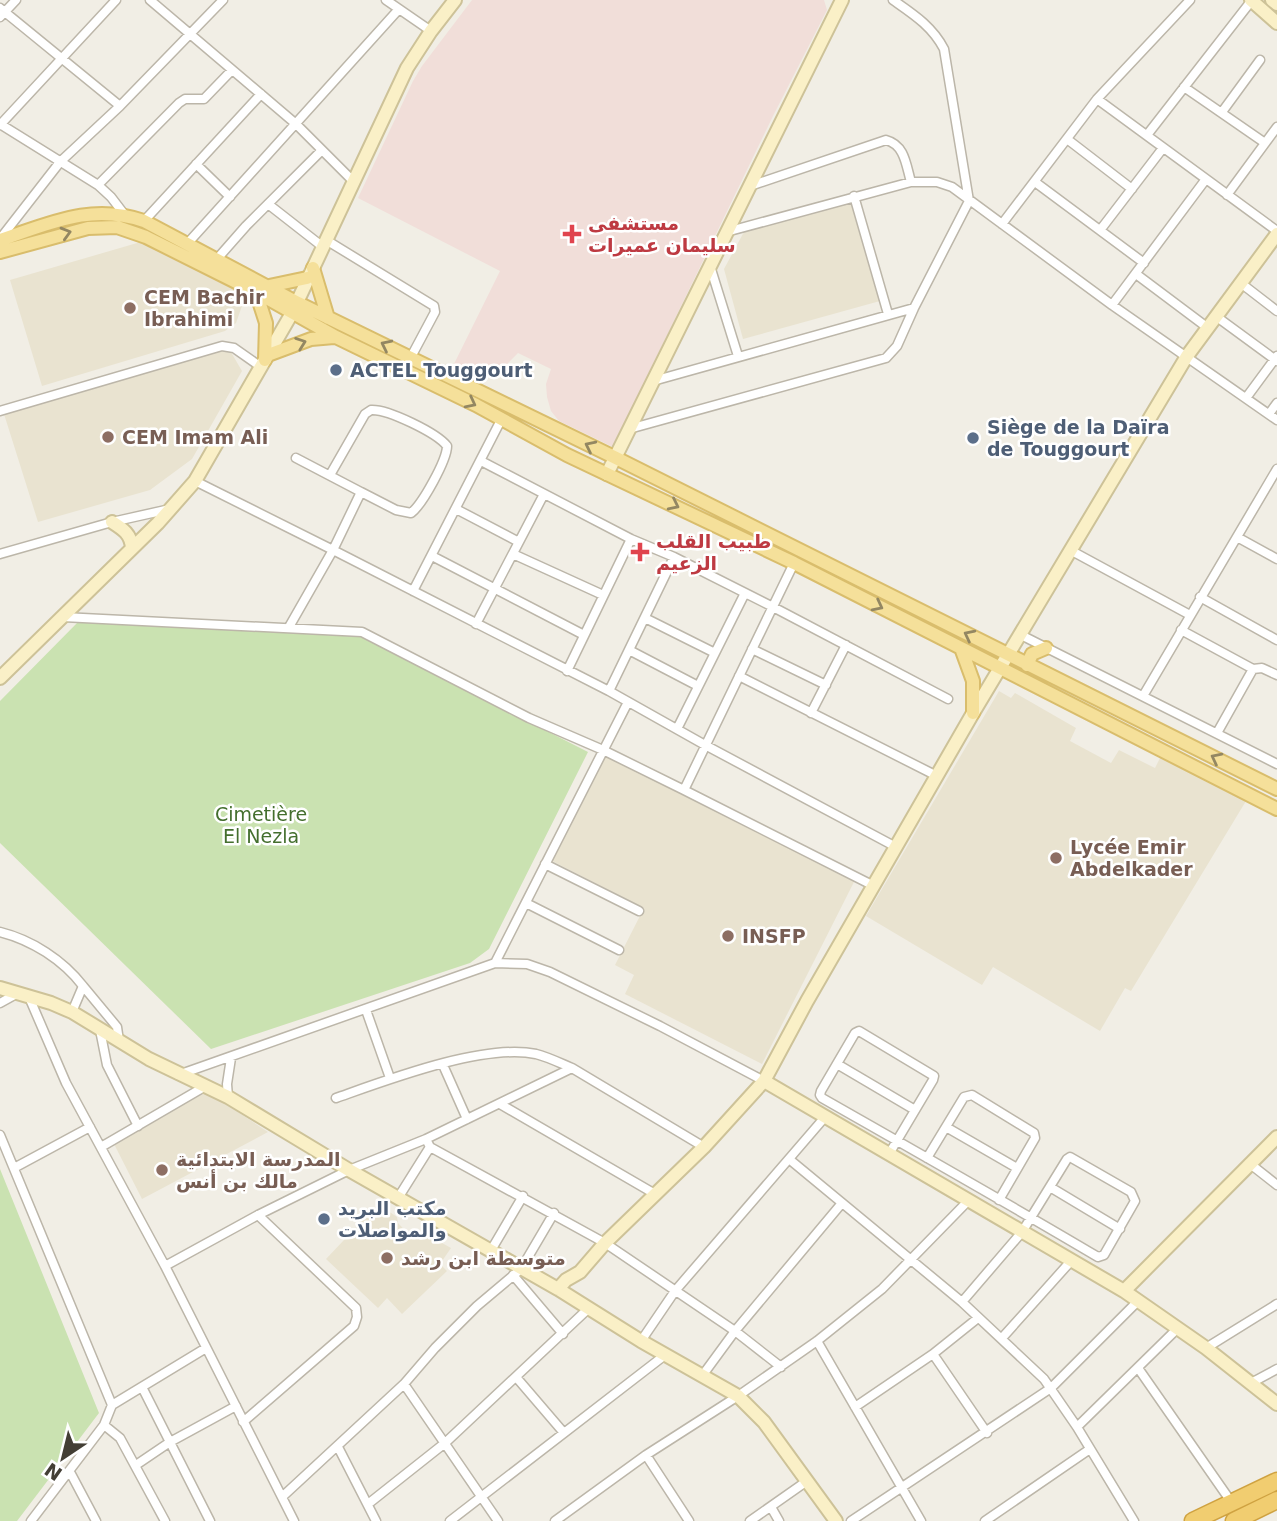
<svg xmlns="http://www.w3.org/2000/svg" width="1277" height="1521" font-family="'DejaVu Sans','Noto Sans Arabic',sans-serif">
  <style>
    .education { fill: #e9e3d0 }
    .medical { fill: #f1ded9 }
    .green { fill: #cae2b1 }
    .lines { fill: none; stroke-linecap: round; stroke-linejoin: round }
    .street-casing { stroke: #bcb6a9; stroke-width: 11 }
    .secondary-casing { stroke: #cdc298; stroke-width: 16 }
    .primary-casing { stroke: #d9bd6c; stroke-width: 16 }
    .highway-casing { stroke: #cfa241; stroke-width: 19 }
    .street { stroke: #fff; stroke-width: 8 }
    .secondary { stroke: #faf0c7; stroke-width: 12 }
    .primary { stroke: #f5e09a; stroke-width: 12 }
    .highway { stroke: #f1cd70; stroke-width: 16 }
    .oneway { stroke: #938762 }
    .health-dot { fill: #e0444e; stroke: #fff; stroke-width: 2.5 }
    .education-dot { fill: #8d6e63; stroke: #fff; stroke-width: 2.5 }
    .service-dot { fill: #5c6f8a; stroke: #fff; stroke-width: 2.5 }
    .labels { text-anchor: middle; dominant-baseline: central; stroke-width: 5; stroke-linejoin: round; paint-order: stroke }
    .health-label { font-size: 19px; font-weight: bold; fill: #be3a42; stroke: #fff; text-anchor: start }
    .education-label { font-size: 19px; font-weight: bold; fill: #785e54; stroke: #fff; text-anchor: start }
    .service-label { font-size: 19px; font-weight: bold; fill: #4e5e75; stroke: #fff; text-anchor: start }
    .park-label { font-size: 19px; fill: #446f2e; stroke: #fff }
  </style>
  <rect width="100%" height="100%" fill="#f1eee5"/>
  <path class="education" d="M851,200L880,301L743,339L724,269L745,230Z
    M144,241L237,290L243,303L236,323L225,331L42,386L10,280Z
    M228,347L242,371L192,459L150,490L38,522L4,414Z
    M999,691L1011,698L1015,693L1076,728L1070,741L1111,763L1119,750L1155,768L1161,756L1246,801L1131,991L1125,988L1100,1031L993,967L982,985L866,916Z
    M607,753L855,880L762,1064L625,994L634,975L615,965L644,908L552,861Z
    M201,1093L214,1096L268,1132L142,1199L113,1142Z
    M378,1204L397,1217L398,1223L412,1238L424,1233L451,1248L440,1264L447,1271L402,1314L387,1298L378,1308L326,1259Z"/>
  <path class="medical" d="M472,0H824L827,10L773,116L613,447L559,421L551,411L547,397L546,384L551,369L518,353L500,371L485,376L468,374L452,368L500,271L358,198L413,81L422,66Z"/>
  <path class="green" d="M78,622L359,635L588,752L489,949L470,963L211,1049L0,843V701Z
    M0,1169L99,1413L17,1521H0Z"/>
  <g class="lines">
    <g class="street-casing">
      <path id="street" d="M150,0L296,124L354,182
        M386,0L431,31
        M0,8L120,106
        M0,17L16,0
        M1184,87L1265,143
        M1097,99L1277,231
        M1222,112L1260,60
        M0,124L98,185L111,197L124,214
        M0,125L116,0
        M1147,135L1252,0
        M1067,139L1132,189
        M196,164L230,197
        M1035,182L1144,263
        M98,185L179,103L185,99H204L232,70
        M750,186L886,140C905,145 906,165 911,182
        M1227,195L1277,127
        M854,196L888,314
        M268,204L323,247
        M144,221L261,94
        M1002,224L1097,99L1190,0
        M1101,229L1163,148
        M726,232L911,182H937L952,187L1112,305L1277,420
        M0,239L60,162L120,106L223,0
        M326,240L434,306L435,312L411,357
        M187,244L399,9
        M217,259L246,226L322,150
        M710,266L738,356
        M1136,274L1208,328
        M1242,284L1277,311
        M1112,305L1206,179
        M1217,317L1277,361
        M653,381L914,308L969,201L944,49C932,26 913,14 893,0
        M1246,398L1277,356
        M0,411L222,346L234,348L261,367
        M1269,414L1277,403
        M629,429L886,358L897,346L914,308
        M481,461L631,539L674,557L773,607L948,699
        M330,475L365,414L371,410C388,409 437,433 447,446C447,460 422,505 411,513L396,510L361,492
        M195,481L333,550L609,691L705,745L896,847
        M456,509L519,542
        M1237,537L1277,559
        M1070,550L1190,615
        M0,554L112,522L170,509
        M513,554L603,595
        M432,556L584,635
        M794,563L684,790L874,886
        M413,591L501,420
        M1200,597L1277,640
        M63,617L362,632L529,718L603,750L684,790
        M645,618L715,653
        M476,624L544,494
        M289,627L333,550L361,492L296,458
        M1181,630L1253,669L1262,668L1277,675
        M1021,635L1277,764
        M752,649L826,685
        M629,650L698,686
        M567,671L631,539
        M739,676L937,776
        M609,691L674,557
        M1143,696L1277,469
        M811,713L846,645
        M677,729L745,593
        M1217,733L1253,669
        M545,864L639,911
        M526,903L619,950
        M0,932C32,940 63,960 83,986L72,1012
        M495,963L628,702
        M83,986L117,1027L119,1041
        M29,997L66,1083L165,1266L294,1521
        M0,1003L18,993
        M366,1010L390,1078
        M100,1030L107,1065L138,1126
        M837,1064L915,1110
        M443,1065L467,1119
        M178,1075L495,963L527,964L550,972L660,1026L764,1081
        M228,1097L227,1084L231,1058
        M336,1098C387,1080 484,1043 536,1054C548,1057 560,1063 572,1068
        M500,1104L655,1194
        M946,1127L1017,1168
        M0,1135L112,1405L104,1425L31,1521
        M426,1139L430,1147L605,1243L735,1331L781,1367
        M101,1147L204,1087
        M889,1154L933,1080L934,1076L859,1031L855,1033L821,1091L820,1095L822,1098C915,1151 1007,1203 1098,1257L1104,1255L1135,1201L1131,1192L1070,1157L1067,1159L1022,1232L962,1302
        M927,1158L964,1097L972,1095L1034,1133L1035,1138L999,1200
        M789,1159L962,1302L1044,1379L1077,1427L1134,1521
        M1249,1163L1277,1185
        M14,1168L90,1127
        M1050,1187L1120,1229
        M398,1198L430,1147
        M490,1252L523,1196
        M165,1266L258,1215L349,1170L426,1139L572,1068L704,1147
        M513,1275L563,1334
        M1002,1338L1071,1261
        M641,1341L675,1291L825,1117
        M817,1341L921,1521
        M1206,1348L1277,1304
        M933,1354L987,1433
        M1138,1368L1232,1503
        M702,1376L735,1331L842,1203
        M516,1377L564,1433
        M1251,1383L1277,1369
        M142,1387L210,1521
        M112,1405L206,1348
        M855,1407L933,1354L978,1318
        M243,1422L354,1326L357,1317L356,1308L258,1215
        M104,1425L120,1438L165,1521
        M1077,1427L1178,1328
        M338,1447L376,1521
        M646,1455L689,1521
        M136,1465L170,1442L236,1406
        M70,1472L96,1521
        M282,1497L404,1384
        M368,1504L445,1443L589,1308
        M771,1507L779,1521
        M450,1521L665,1355
        M498,1521L404,1384L435,1348L477,1306L521,1269L554,1213
        M555,1521L646,1455L738,1396L817,1341L882,1289L968,1201
        M750,1521L807,1481
        M851,1521L1051,1388L1138,1301
        M985,1521L1090,1449"/>
    </g>
    <g class="secondary-casing">
      <path id="secondary" d="M1251,0L1277,23
        M1272,0L1277,4
        M607,474L842,0
        M112,522C123,529 131,534 132,548
        M0,678L158,523L195,481L292,313L407,68L431,31L455,0
        M0,988L51,1003L72,1012L149,1059L228,1097L349,1170L558,1289L641,1341L738,1396L764,1422L836,1521
        M764,1081L1124,1291L1206,1348L1277,1404
        M558,1289L566,1280L580,1272L605,1243L704,1147L764,1081L807,1001L973,713L1187,356L1277,234
        M1124,1291L1277,1137"/>
    </g>
    <g class="primary-casing">
      <path id="primary" d="M0,240C51,223 91,203 144,221L298,303L616,458L1277,789
        M0,252L88,228L117,227L146,237L256,292L336,337L476,405L567,455L794,563L1277,809
        M313,268L328,318
        M269,286L307,278
        M256,292L266,323L265,360
        M268,355L311,339L334,337
        M961,648L973,681V713
        M1027,665L1032,654L1046,648"/>
    </g>
    <g class="highway-casing">
      <path id="highway" d="M1193,1521L1277,1481
        M1234,1521L1277,1500"/>
    </g>
    <use href="#street" class="street"/>
    <use href="#secondary" class="secondary"/>
    <use href="#primary" class="primary"/>
    <use href="#highway" class="highway"/>
  </g>
  <defs><path id="oneway-chevron" d="M-2-3.5L2.5 0L-2 3.5" fill="none" stroke-width="1.6" stroke-linecap="round" stroke-linejoin="round" transform="scale(1.75)"/></defs>
  <g class="oneway">
    <use href="#oneway-chevron" transform="translate(66 233) rotate(-16)"/>
    <use href="#oneway-chevron" transform="translate(301 343) rotate(-20)"/>
    <use href="#oneway-chevron" transform="translate(386 345) rotate(-154)"/>
    <use href="#oneway-chevron" transform="translate(471 403) rotate(27)"/>
    <use href="#oneway-chevron" transform="translate(590 446) rotate(-154)"/>
    <use href="#oneway-chevron" transform="translate(674 505) rotate(26)"/>
    <use href="#oneway-chevron" transform="translate(878 606) rotate(27)"/>
    <use href="#oneway-chevron" transform="translate(969 635) rotate(-153)"/>
    <use href="#oneway-chevron" transform="translate(1216 758) rotate(-153)"/>
  </g>
  <g class="health-dot">
    <path d="M568.5 223.5h7v7h7v7h-7v7h-7v-7h-7v-7h7z"/>
    <path d="M636.5 541.5h7v7h7v7h-7v7h-7v-7h-7v-7h7z"/>
  </g>
  <g class="education-dot">
    <circle cx="130" cy="308" r="7"/>
    <circle cx="108" cy="437" r="7"/>
    <circle cx="1056" cy="858" r="7"/>
    <circle cx="728" cy="936" r="7"/>
    <circle cx="162" cy="1170" r="7"/>
    <circle cx="387" cy="1258" r="7"/>
  </g>
  <g class="service-dot">
    <circle cx="336" cy="370" r="7"/>
    <circle cx="973" cy="438" r="7"/>
    <circle cx="324" cy="1219" r="7"/>
  </g>
  <g class="labels">
    <g class="health-label">
      <text x="588" y="223">مستشفى<tspan x="588" dy="22">سليمان عميرات</tspan></text>
      <text x="656" y="541">طبيب القلب<tspan x="656" dy="22">الزعيم</tspan></text>
    </g>
    <g class="education-label">
      <text x="144" y="297">CEM Bachir<tspan x="144" dy="22">Ibrahimi</tspan></text>
      <text x="122" y="437">CEM Imam Ali</text>
      <text x="1070" y="847">Lycée Emir<tspan x="1070" dy="22">Abdelkader</tspan></text>
      <text x="742" y="936">INSFP</text>
      <text x="176" y="1159">المدرسة الابتدائية<tspan x="176" dy="22">مالك بن أنس</tspan></text>
      <text x="401" y="1258">متوسطة ابن رشد</text>
    </g>
    <g class="service-label">
      <text x="350" y="370">ACTEL Touggourt</text>
      <text x="987" y="427">Siège de la Daïra<tspan x="987" dy="22">de Touggourt</tspan></text>
      <text x="338" y="1208">مكتب البريد<tspan x="338" dy="22">والمواصلات</tspan></text>
    </g>
    <g class="park-label">
      <text x="261" y="814">Cimetière<tspan x="261" dy="22">El Nezla</tspan></text>
    </g>
  </g>
  <g transform="translate(63 1458) rotate(215)" stroke="#ffffff" stroke-width="5" paint-order="stroke">
  <path d="M0-5L12 26L0 18L-12 26Z" fill="#433e35"/>
  <text y="-10" font-size="19" font-weight="bold" text-anchor="middle" fill="#433e35">N</text>
  </g>
</svg>
